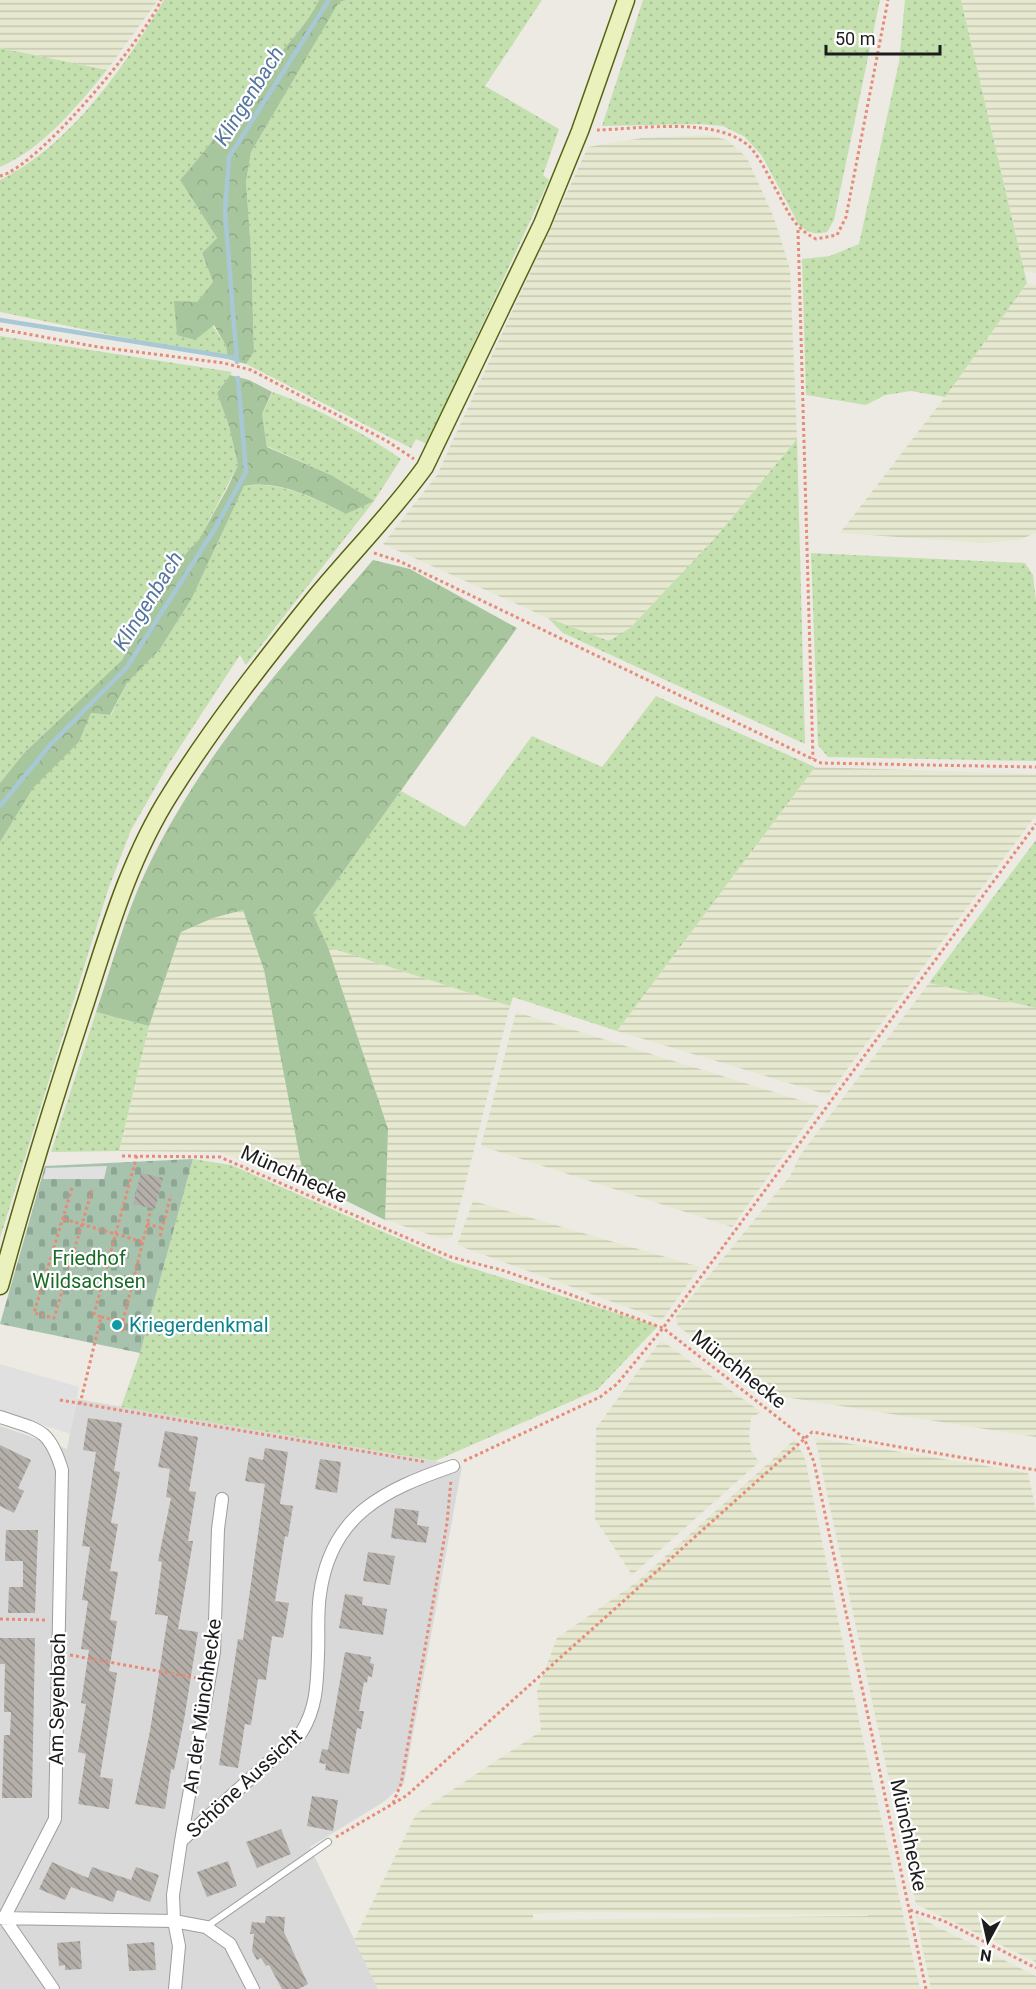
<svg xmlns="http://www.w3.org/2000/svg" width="1036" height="1989" font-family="Roboto,sans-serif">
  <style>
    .residential { fill: #dad9d9 }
    .farmland { fill: url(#farmland-rules); fill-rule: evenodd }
    .grass { fill: url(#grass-dots) }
    .forest { fill: url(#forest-crowns) }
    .cemetery { fill: url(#cemetery-stones) }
    .parking { fill: #e0e0e0 }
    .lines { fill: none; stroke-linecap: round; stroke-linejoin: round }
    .stream { stroke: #a9c8d5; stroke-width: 4.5 }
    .building { fill: url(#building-back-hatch) }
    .lane-casing { stroke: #9d9d9d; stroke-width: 8 }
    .street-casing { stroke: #9d9d9d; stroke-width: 14 }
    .secondary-casing { stroke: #566412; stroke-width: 19 }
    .path { stroke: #e78b79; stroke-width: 3; stroke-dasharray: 3 3; stroke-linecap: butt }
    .lane { stroke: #fff; stroke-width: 6 }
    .street { stroke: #fff; stroke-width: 12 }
    .secondary { stroke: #ebf1bd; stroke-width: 16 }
    .culture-dot { fill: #0f9aa8; stroke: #fff; stroke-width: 2 }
    .labels { text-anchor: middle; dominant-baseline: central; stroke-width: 4.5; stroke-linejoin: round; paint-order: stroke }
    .street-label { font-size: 20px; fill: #1c1c1c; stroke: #fff }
    .park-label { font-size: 20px; fill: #196b25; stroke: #fff }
    .culture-label { font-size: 20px; fill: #0d838f; stroke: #fff; text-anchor: start }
    .water-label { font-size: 21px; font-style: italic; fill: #55769f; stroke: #fff }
  </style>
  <defs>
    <pattern id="farmland-rules" width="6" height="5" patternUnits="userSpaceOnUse" patternTransform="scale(1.5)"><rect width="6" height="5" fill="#e6e9d0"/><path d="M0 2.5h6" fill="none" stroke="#c5c7b2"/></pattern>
    <pattern id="grass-dots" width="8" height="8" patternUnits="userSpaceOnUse" patternTransform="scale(1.5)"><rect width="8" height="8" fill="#c4e0af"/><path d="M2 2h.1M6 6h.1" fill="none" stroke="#a8c096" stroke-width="1.8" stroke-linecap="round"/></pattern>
    <pattern id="forest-crowns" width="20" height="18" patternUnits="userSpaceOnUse" patternTransform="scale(1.5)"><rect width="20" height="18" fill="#a7c69d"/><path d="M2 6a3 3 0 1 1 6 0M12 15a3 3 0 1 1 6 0" fill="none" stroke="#8faa87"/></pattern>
    <pattern id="cemetery-stones" width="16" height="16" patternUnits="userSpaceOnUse" patternTransform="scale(1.5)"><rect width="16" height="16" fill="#a7c2ad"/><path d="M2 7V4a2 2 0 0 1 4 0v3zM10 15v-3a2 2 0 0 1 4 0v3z" fill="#8fa694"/></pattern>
    <pattern id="building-back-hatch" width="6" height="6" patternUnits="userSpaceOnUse" patternTransform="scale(1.5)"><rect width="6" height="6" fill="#b5afa9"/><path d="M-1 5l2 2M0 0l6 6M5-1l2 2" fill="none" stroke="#928e89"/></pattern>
  </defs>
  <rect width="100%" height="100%" fill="#eceae3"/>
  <path class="residential" d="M77,1399L462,1466L404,1783L385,1801L310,1847L378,1989H0V1426L67,1449Z"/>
  <path class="farmland" d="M0,0H158L107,70L0,48Z
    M961,0H1036V273L1024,270Z
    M707,135L727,140L747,158L774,218L790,269L797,439L716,537L630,628L610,641L548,618L383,544L437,475L588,147L642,138Z
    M1027,283L1036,285V533L1019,540L983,543L840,533L945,397Z
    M815,767L1036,774V815L828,1095L617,1031Z
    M243,910L264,970L304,1180L218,1152L119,1151L149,1026L181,932L213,918Z
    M328,947L510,1006L452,1237L443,1239L385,1220L388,1129Z
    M929,983L1036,1008V1437L766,1394L678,1326L676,1316L790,1176L801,1154Z
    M516,1012L819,1106L732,1227L481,1146Z
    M473,1201L700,1267L662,1320L457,1245Z
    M661,1340L761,1412L751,1418L749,1434L751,1451L759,1462L632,1575L595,1519L596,1428Z
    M815,1438L1028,1473L1036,1511V1962L916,1904Z
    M795,1439L805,1459L861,1730L920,1989H378L354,1940L416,1814L541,1731L537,1691L557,1638L637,1582ZM574,1912L868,1915V1916L533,1920V1914Z
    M916,1916L1036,1976V1989H931Z"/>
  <path class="grass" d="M164,0H319C306,27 284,47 266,70C237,107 211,145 180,180L217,238L202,253L213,282L197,302L226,346L228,359L0,312V180C70,146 126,65 164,0Z
    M346,0H542L485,86L559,129L543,175L549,180L427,444L416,439L411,448L246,364L254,352L251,251L246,182L251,152L339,1Z
    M643,0H880L834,220L827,232C814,235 809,233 799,225L762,156L745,137L723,126L700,124L602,126Z
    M905,0H961L1027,283L945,397L911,391L885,395L866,405L806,395L802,259L830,256L859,244L899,62Z
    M0,48L107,70C77,106 44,148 0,167Z
    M0,336L232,372L217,393L229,426L238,465L200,538L171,570L122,660L24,753L0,783Z
    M273,392C318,409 361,431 401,459L374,501L246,665L240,655L170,762L131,830L108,890L0,1238V842L32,788L79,742L91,713L111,715L127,683L160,649L192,598L244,486C278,480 316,499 346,514L373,501L331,475L267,446L262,414Z
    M797,439L805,744L563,633L548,618L609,641L630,628L716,537Z
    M811,553L1025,563L1033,575L1036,602V761L828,757L818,745Z
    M656,696L815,767L617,1031L513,997L510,1006L328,947L313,914L401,791L465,827L532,736L602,767Z
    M1036,840V1008L929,983Z
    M96,1012L149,1026L119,1151L51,1152Z
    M193,1159L231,1165L452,1262L658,1326L597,1390L435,1461L121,1407L140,1353Z"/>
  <path class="forest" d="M319,0H346L339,2L251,152L246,182L251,251L254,352L246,364L228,359L226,346L214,325L195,340L177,335L174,301L197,302L213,282L202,253L217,238L180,180C211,145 237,107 266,70C284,47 306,27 319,0Z
    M230,375L249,380L272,392L262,414L267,447L331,475L374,501L346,514C317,499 278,479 244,486L192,598L160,649L127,683L110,715L91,713L79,742L33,788L0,842V783L24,753L122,660L171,570L200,538L227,489L238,465L229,426L217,393Z
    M373,560L410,569L517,628L313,914L328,947L388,1129L385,1220L304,1180L264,970L243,910L213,918L181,932L149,1026L96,1012C112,966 125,915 146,871C201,754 290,657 373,560Z"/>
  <path class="cemetery" d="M193,1159L140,1353L0,1324L45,1166Z"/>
  <path class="parking" d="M107,1166L104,1179H43L46,1168Z
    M0,1364L79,1387L70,1434L0,1410Z"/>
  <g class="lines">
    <path class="stream" d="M0,320L236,358
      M237,362L225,212L229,157L329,0
      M0,806L51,744L127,667L214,530L246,472L238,378"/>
  </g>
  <path class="building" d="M141,1173L163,1178L155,1209L133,1204Z
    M88,1418L122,1423L114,1471L120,1472L111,1523L118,1524L110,1571L118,1572L110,1620L117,1621L109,1671L117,1673L100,1777L113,1779L109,1809L78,1804L86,1754L78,1752L86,1704L81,1703L89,1650L81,1649L88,1601L82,1600L90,1547L82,1546L96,1452L83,1450Z
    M165,1431L198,1437L189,1491L196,1492L188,1541H193L178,1629L198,1632L184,1720L174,1770L171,1769L165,1809L135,1804L150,1731L168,1616L155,1614L162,1562L158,1561L171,1498L166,1497L170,1469L158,1467Z
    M0,1445L31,1460L18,1488L24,1491L14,1513L0,1506Z
    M265,1448L288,1452L280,1504L293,1506L288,1537L285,1536L275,1601L289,1603L283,1638L272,1636L266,1680L258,1679L251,1725L245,1724L238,1768L219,1765L238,1639L243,1640L265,1484L245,1481L249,1457L263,1460Z
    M320,1459L341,1462L337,1493L315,1489Z
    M395,1508L419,1511L417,1525L429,1527L426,1543L391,1538Z
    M6,1530H38L35,1613H8L9,1587H23V1561H5Z
    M368,1552L395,1556L390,1585L363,1581Z
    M345,1594L363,1597L362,1605L387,1609L383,1635L339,1628Z
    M0,1638H35L32,1798H2L4,1735H10L11,1712H4L5,1664H0Z
    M345,1652L371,1657L370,1663L374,1664L372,1677L368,1676L367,1683L364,1682L359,1711H364L361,1729L357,1728L349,1774L325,1770L326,1764L319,1763L322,1749L328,1750Z
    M312,1796L338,1800L333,1831L307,1826Z
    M281,1829L291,1854L257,1868L246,1842Z
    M228,1861L237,1886L207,1897L197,1872Z
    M52,1862L88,1878L92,1867L131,1880L136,1867L159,1875L150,1902L117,1890L113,1902L71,1887L65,1900L39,1889Z
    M266,1916L285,1917L284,1932L308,1984L299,1989H282L269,1965L266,1966L261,1958L257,1960L252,1951L254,1934H250L252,1922L265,1923Z
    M80,1941L82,1969L65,1970V1965L59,1966L57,1943Z
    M154,1942L156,1970L129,1971L127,1944Z"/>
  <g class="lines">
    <g class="lane-casing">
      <path id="lane" d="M206,1927L328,1842"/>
    </g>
    <g class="street-casing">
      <path id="street" d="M0,1417C39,1430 49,1428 62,1470L55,1819L4,1918
        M181,1841L214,1652L218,1529L222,1499
        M0,1918L174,1921L206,1927L230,1944L253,1989
        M4,1918L53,1989
        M175,1989L179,1946L174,1921L173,1895L181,1841L301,1733C317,1708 317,1683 318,1654C319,1634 317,1614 320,1594C331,1514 384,1490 453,1466"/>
    </g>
    <g class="secondary-casing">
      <path id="secondary" d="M0,1286C26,1190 55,1096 86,1002C109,930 130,857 171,793C213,726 263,662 313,600C350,555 391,514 425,467L542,224L580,131L626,0"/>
    </g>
    <path class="path" d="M597,130C640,129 717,116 750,147C760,158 767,173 774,186C788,210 791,226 816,239L837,235L846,217L888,0
      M0,176C38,167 145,38 161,0
      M798,230L813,759
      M0,329L98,347L224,363L251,370L387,441L414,459
      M374,553L399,561L821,763L1036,767
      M122,1156L220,1157L451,1257L505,1271L663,1328L804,1438L814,1462L926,1989
      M72,1188L34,1313L54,1318L92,1190
      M64,1219L143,1242
      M147,1224L162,1228
      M160,1236L171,1195
      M101,1317L116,1320L115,1328L123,1330L125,1321L116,1320
      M123,1321L150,1213
      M60,1400L426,1462
      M80,1404L101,1317L94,1314L137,1155
      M464,1461L600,1397L617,1384L663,1328L1036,824
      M0,1619L45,1620
      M70,1655L196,1678
      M393,1803L401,1784L447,1523L451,1480
      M336,1837L406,1796L812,1432L1036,1470
      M910,1910L944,1921L1036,1968"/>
    <use href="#lane" class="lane"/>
    <use href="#street" class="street"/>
    <use href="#secondary" class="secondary"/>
  </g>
  <circle class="culture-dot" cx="117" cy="1325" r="6"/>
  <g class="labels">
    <g class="street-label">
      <text transform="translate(294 1174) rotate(24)">Münchhecke</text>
      <text transform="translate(739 1369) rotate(38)">Münchhecke</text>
      <text transform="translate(57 1699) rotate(-89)">Am Seyenbach</text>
      <text transform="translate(202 1706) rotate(-82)">An der Münchhecke</text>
      <text transform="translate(244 1783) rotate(-43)">Schöne Aussicht</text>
      <text transform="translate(909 1835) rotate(78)">Münchhecke</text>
    </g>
    <g class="park-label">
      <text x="89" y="1258">Friedhof<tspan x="89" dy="23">Wildsachsen</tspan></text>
    </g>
    <g class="culture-label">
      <text x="129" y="1325">Kriegerdenkmal</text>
    </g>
    <g class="water-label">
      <text transform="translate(249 96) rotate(-58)">Klingenbach</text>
      <text transform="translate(148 601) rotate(-58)">Klingenbach</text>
    </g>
  </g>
  <g transform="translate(988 1941) rotate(188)" stroke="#ffffff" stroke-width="4.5" paint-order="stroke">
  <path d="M0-4.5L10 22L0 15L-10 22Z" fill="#1c1c1c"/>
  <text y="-9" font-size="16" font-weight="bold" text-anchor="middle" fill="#1c1c1c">N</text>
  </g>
  <path d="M826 45v9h114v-9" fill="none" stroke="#1c1c1c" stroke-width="3"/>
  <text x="835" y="45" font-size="18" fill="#1c1c1c" stroke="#ffffff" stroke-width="4.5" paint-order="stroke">50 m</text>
</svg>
